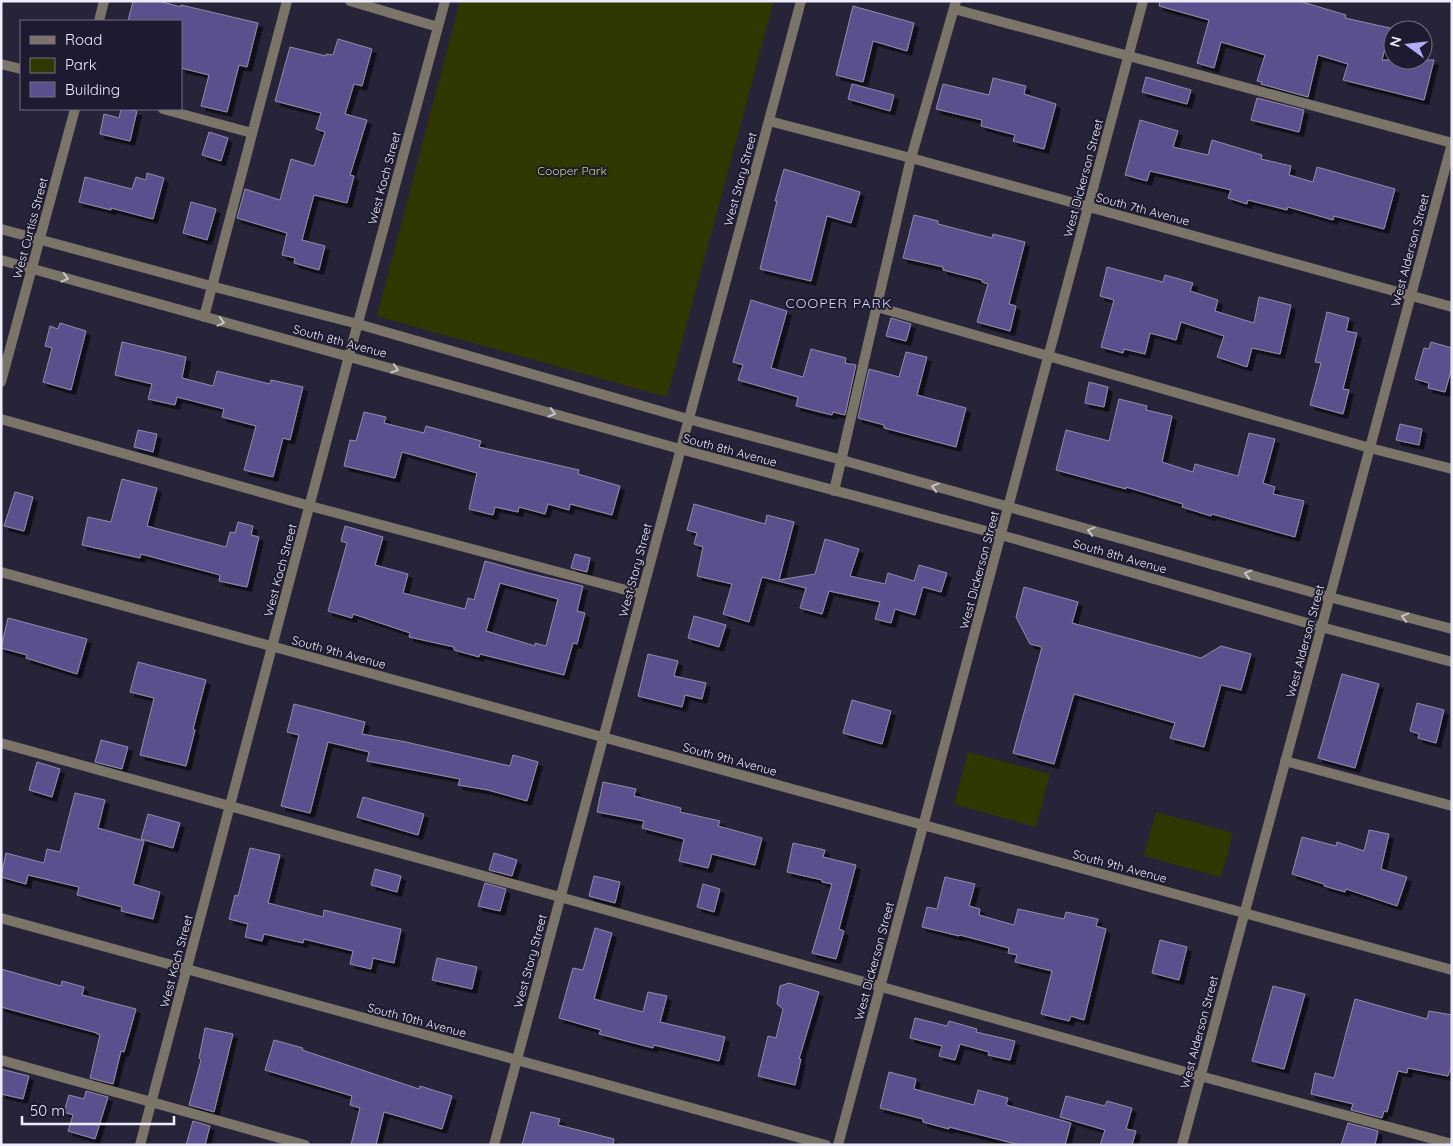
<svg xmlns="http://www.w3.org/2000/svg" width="1453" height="1146" font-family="Quicksand,sans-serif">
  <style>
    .green { fill: #313700 }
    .building { fill: #5c508e; stroke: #908da9; fill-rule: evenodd; filter: url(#shadow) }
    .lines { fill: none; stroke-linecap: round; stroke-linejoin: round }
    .service { stroke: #7b7469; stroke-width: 10 }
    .minor { stroke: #7b7469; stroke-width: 10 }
    .tertiary { stroke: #7b7469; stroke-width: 10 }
    .oneway { stroke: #c6c3c9 }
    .labels { text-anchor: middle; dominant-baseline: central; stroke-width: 4; stroke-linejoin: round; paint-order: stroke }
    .park-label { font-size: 12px; fill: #c9d974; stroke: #1e1a30 }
    .street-label { font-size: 12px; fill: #efedfc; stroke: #1e1a30 }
    .neighbourhood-label { font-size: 14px; letter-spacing: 1px; fill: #dad9f7; stroke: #1e1a30 }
  </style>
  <defs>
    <filter id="shadow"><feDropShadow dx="4.5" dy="4.5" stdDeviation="0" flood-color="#0009"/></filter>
  </defs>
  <rect width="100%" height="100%" fill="#27243a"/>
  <path class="green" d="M460,1H774L667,397L377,316Z
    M968,752L1050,774L1036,827L954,804Z
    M1156,812L1233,833L1221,877L1144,856Z"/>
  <path class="building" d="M133,1H159L181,7V5L258,23L247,67L239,65L227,112L201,106L209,75L181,68V21H128Z
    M1160,1H1299L1346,15L1345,18L1390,28L1382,60H1434L1424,100L1343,80L1348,64L1318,55L1308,97L1261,84L1262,82L1257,81L1265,55L1221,42L1214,68L1197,63L1209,20L1159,6Z
    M853,6L914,23L907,51L873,41L863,82L836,75Z
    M338,39L372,49L362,86L354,84L345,114L367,120L350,175L354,176L347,203L314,195L302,240L325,246L319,270L294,263L295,258L282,255L287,233L237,218L245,189L280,200L291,159L314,166L325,132L316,129L321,113L275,101L290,47L326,56V54L333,55Z
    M1146,77L1191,90L1187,104L1142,92Z
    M993,78L1026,86L1024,94L1056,104L1044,149L1013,141L1015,135L981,126L982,120L936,109L943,84L989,95Z
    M852,84L894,95L890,111L848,99Z
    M1257,98L1304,110L1299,132L1251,120Z
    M121,109L137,111L130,141L100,134L104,114L119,118Z
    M1140,120L1178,131L1173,147L1208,155L1212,140L1262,155L1261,159L1291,166L1289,175L1313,182L1317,167L1395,189L1384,229L1334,216L1333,220L1288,207L1287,210L1248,200L1247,204L1228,198L1231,190L1150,171L1147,181L1125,175Z
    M209,132L228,138L221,161L202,155Z
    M784,169L860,192L851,223L827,216L811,281L760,269L777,201H775Z
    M147,173L164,178L153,219L111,208V210L79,202L85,177L132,189L136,177L146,180Z
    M191,202L216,209L207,240L183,233Z
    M914,215L938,221V224L992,238L993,234L1025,242L1009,304L1016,306L1010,331L977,322L988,284L982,282V280L943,270V267L903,258Z
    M1107,267L1163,282L1165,275L1193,283L1190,291L1218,300L1215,311L1254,323L1259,297L1291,305L1280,354L1252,348L1247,367L1217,357L1224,336L1181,322L1176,340L1150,333L1145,354L1124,349L1123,353L1101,347L1114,300L1100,296Z
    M751,300L787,311L771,368L803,377L811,349L846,358L845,363L856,365L845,415L833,412L832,415L796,406L798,397L738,380L743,365L733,362Z
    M1327,312L1349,318L1346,331L1357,333L1343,389L1349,390L1343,414L1310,405L1321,363L1315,362Z
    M891,318L911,324L906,341L886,336Z
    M60,323L86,331L71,390L43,382L52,348L45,346L50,326L58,329Z
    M122,342L186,357L182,378L213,386L217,371L270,384L271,380L303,387L290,440L283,438L273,477L244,470L256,426L222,417L224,409L177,397L175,405L148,399L152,384L115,375Z
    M1431,342L1452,348V367L1445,392L1428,388L1429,383L1415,379L1424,348L1429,349Z
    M906,352L927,357L917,395L966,408L956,447L884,428V425L858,418L869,369L899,377Z
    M1089,382L1108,387L1104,407L1085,403Z
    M1119,399L1147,406L1146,410L1172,416L1162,462L1193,472L1195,464L1238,476L1249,433L1275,439L1263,483L1275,487L1273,494L1304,501L1295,537L1212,514L1211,516L1182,507L1183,504L1126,487V489L1056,470L1066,430L1109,441Z
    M364,412L386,417L384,423L424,433L426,426L481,441L479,447L579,470L578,474L620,486L612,515L570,504L569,510L548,504L545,514L519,507L518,512L495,507L493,515L469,509L477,473L402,452L395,478L344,466L350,440L356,441Z
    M1400,424L1422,429L1419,445L1396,440Z
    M138,430L157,434L153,452L134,447Z
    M122,479L157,488L147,526L226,547L230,532L235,533L238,522L253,526L251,535L259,537L247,587L219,581L220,575L141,554L140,558L82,545L88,517L111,522Z
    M15,492L33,497L24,531L4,526Z
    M694,504L765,524L767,515L794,522L779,580L815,574L825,539L859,549L850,576L885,584L888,573L914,581L919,565L947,573L941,592L923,587L915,615L895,609L891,623L875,619L880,602L829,591L822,614L800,608L806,588L762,577L749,622L723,614L732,584L697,576L703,547L694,544L697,533L687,530Z
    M345,526L383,537L375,565L408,574L403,593L465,609L468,598L474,600L485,561L528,573L583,586L577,611L585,613L577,644L573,643L564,675L480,654L479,657L454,650V647L409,637L410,633L353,614L352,618L328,611L347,543L341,541ZM500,583L558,599L546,646L535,643V646L486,631Z
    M575,554L590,558L587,572L571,568Z
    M1024,587L1078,602L1072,623L1201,658L1221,646L1251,654L1241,690L1221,685L1204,747L1170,738L1175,723L1074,694L1054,764L1013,753L1042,647L1030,644L1016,617Z
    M694,616L726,625L719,647L688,638Z
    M8,618L87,639L77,674L26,658L27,655L1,648Z
    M648,654L678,661L674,676L706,683L702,699L685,695L682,707L638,696Z
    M138,662L206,680L193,729L195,730L186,766L140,755L154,698L130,692Z
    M1342,674L1379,684L1355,768L1318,758Z
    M852,700L891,711L882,744L843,733Z
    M1417,703L1444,710L1436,743L1418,738L1419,734L1410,731Z
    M294,704L365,722L362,734L406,742L510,766L513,755L538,762L527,801L488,790L458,785L460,779L367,761L369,752L328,742L310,813L281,806L299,735L287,732Z
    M101,740L128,747L122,769L95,762Z
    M37,762L60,769L52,797L29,790Z
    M603,782L636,789L634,796L681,808L680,812L720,821L718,826L762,838L755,865L712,854L708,868L679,861L684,839L642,828L644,821L597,812Z
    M75,793L105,800L98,828L144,841L133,884L160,892L153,919L121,911L122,907L77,895L79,887L28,875L26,884L1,877L6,853L44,863L47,849L60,852Z
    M363,797L424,814L418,835L357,817Z
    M148,814L180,823L173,848L141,839Z
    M1369,830L1389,834L1381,869L1407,877L1397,906L1346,889L1345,892L1324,886V884L1292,874L1302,837L1336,846L1337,842L1364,851Z
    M793,843L825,850L823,857L856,865L839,929L844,931L836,959L812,953L832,884L822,882V880L787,872Z
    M250,848L280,855L268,903L323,917L324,910L401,929L394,963L373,958L371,969L350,964L353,951L304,939L303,943L264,934L262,941L245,937L248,924L229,919L235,895L238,896Z
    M494,853L517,860L512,876L489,870Z
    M375,869L401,876L397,892L371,885Z
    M594,876L620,882L615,903L589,896Z
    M945,877L975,884L969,906L980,909L979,915L1014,925L1018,909L1064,919L1066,912L1098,919L1096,926L1106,929L1084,1020L1071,1016L1069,1021L1041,1014L1052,971L1015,962L1017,955L1008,953L1009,948L960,935L959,936L922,927L927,907L937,909Z
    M485,883L506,889L500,911L478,906Z
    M703,884L720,889L714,912L697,907Z
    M595,928L612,933L594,999L643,1012L648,992L667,996L660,1022L725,1037L719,1061L654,1045L653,1048L599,1034L601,1030L559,1018L573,968L583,970Z
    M1160,940L1187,947L1179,980L1152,973Z
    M437,958L477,967L472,989L432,980Z
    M1,969L61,986L62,981L84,987L82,995L136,1009L124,1052L121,1051L113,1084L90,1078L100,1035L97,1034V1033L1,1007Z
    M789,983L819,992L799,1059H801L795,1085L758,1076L768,1036L776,1038L783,1009L777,1004L780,986Z
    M1273,986L1305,994L1284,1069L1252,1061Z
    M1355,999L1427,1019L1429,1011L1452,1015V1065L1448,1076L1408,1068L1407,1073L1398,1071L1387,1112L1384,1111L1382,1118L1351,1110L1353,1104L1311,1094L1315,1073L1334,1078Z
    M915,1018L947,1026L949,1021L977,1029L976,1032L1015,1041L1010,1060L988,1055L989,1052L960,1044L955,1060L939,1056L942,1046L910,1038Z
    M205,1028L233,1034L214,1112L189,1105L201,1060L199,1058Z
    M274,1040L303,1048L302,1050L419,1089L420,1086L452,1096L442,1129L384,1112L376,1145H351L360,1108L350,1105L352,1096L265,1070Z
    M1,1069L29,1076L23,1099L1,1094Z
    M889,1072L916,1079L914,1089L974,1105L978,1090L1008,1098L1006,1105L1071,1123L1065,1145H1020L949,1127V1129L923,1122V1119L880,1108Z
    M86,1091L108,1097L95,1139L68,1131L73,1115L64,1112L69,1095L84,1099Z
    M1066,1096L1105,1106L1107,1101L1132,1108L1126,1129L1136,1131L1132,1145H1100L1105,1130L1060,1117Z
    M531,1112L560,1119L558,1125L614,1139L613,1145H522Z
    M193,1121L210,1126L205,1145H186Z
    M1348,1123L1378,1131L1375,1145H1341Z"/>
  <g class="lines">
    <path class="service" d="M954,9L1452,143
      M1,64L21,69
      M163,109L252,133
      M877,307L1370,448L1452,469
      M204,317L287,1
      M1,419L310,506L641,594
      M834,491L911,158L956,1
      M1,743L560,897L1200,1076L1452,1144
      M1285,761L1452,806
      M1,1060L305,1145"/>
    <path class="minor" d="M350,1L438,27
      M99,21L104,1
      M769,121L911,158L1452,307
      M1,382L75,109
      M1,572L1452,970
      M1,918L826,1145
      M140,1145L349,356L445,1
      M494,1145L801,1
      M838,1145L1143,1
      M1182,1145L1452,143"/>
    <path class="tertiary" d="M1,229L211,286L358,324L688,419L842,460L1329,597L1452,629
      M1,260L680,449L1001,535L1321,627L1452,662"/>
  </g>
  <defs><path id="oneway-chevron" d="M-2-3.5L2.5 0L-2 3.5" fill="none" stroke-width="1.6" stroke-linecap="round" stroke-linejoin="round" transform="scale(1.25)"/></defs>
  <g class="oneway">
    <use href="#oneway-chevron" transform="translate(65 278) rotate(16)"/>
    <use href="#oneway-chevron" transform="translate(221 322) rotate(15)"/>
    <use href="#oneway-chevron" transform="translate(395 369) rotate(16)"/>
    <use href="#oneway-chevron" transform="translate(552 413) rotate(16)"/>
    <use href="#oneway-chevron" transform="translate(935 487) rotate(-164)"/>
    <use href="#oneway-chevron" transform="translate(1091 531) rotate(-165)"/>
    <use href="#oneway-chevron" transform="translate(1248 574) rotate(-165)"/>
    <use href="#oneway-chevron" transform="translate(1405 617) rotate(-165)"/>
  </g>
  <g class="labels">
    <g class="park-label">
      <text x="572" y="170">Cooper Park</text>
    </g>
    <g class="street-label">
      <text transform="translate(384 178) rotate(-75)">West Koch Street</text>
      <text transform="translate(1083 178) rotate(-75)">West Dickerson Street</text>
      <text transform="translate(740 179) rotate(-75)">West Story Street</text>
      <text transform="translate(1143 209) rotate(15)">South 7th Avenue</text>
      <text transform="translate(30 228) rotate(-75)">West Curtiss Street</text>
      <text transform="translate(1410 250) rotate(-75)">West Alderson Street</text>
      <text transform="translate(340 341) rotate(15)">South 8th Avenue</text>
      <text transform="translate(730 450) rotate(15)">South 8th Avenue</text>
      <text transform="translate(1120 556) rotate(16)">South 8th Avenue</text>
      <text transform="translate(280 570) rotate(-75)">West Koch Street</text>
      <text transform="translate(635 570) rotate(-75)">West Story Street</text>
      <text transform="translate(979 570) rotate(-75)">West Dickerson Street</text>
      <text transform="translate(1305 641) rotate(-75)">West Alderson Street</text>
      <text transform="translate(339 652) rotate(15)">South 9th Avenue</text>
      <text transform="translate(730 759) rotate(15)">South 9th Avenue</text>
      <text transform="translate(1120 866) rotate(15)">South 9th Avenue</text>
      <text transform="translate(176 961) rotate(-75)">West Koch Street</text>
      <text transform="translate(530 961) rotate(-75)">West Story Street</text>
      <text transform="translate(874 961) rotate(-75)">West Dickerson Street</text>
      <text transform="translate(417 1020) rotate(15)">South 10th Avenue</text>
      <text transform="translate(1199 1032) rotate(-75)">West Alderson Street</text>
    </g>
    <g class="neighbourhood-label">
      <text x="839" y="303">COOPER PARK</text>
    </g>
  </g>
  <rect width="1453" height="1146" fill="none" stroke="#efedfc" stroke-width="5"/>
  <rect x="20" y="20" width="162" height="90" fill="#1e1a30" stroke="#726e82"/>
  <rect x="30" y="36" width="25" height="8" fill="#7b7469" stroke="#726e82"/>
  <text x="65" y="45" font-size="15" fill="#efedfc">Road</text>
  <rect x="30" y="58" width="25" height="15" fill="#313700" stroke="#726e82"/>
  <text x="65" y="70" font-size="15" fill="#efedfc">Park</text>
  <rect x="30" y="82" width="25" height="15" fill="#5c508e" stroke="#726e82"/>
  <text x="65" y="95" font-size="15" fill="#efedfc">Building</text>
  <g transform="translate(1408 45) rotate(285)"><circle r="24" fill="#1e1a30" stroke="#726e82"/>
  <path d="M0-4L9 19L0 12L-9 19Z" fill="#b2adf9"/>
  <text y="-8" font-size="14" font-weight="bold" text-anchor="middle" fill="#efedfc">N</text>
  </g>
  <path d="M22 1116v8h152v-8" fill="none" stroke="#efedfc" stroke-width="2.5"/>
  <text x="30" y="1116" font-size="15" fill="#efedfc" stroke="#1e1a30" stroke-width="4" paint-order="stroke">50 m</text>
</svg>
